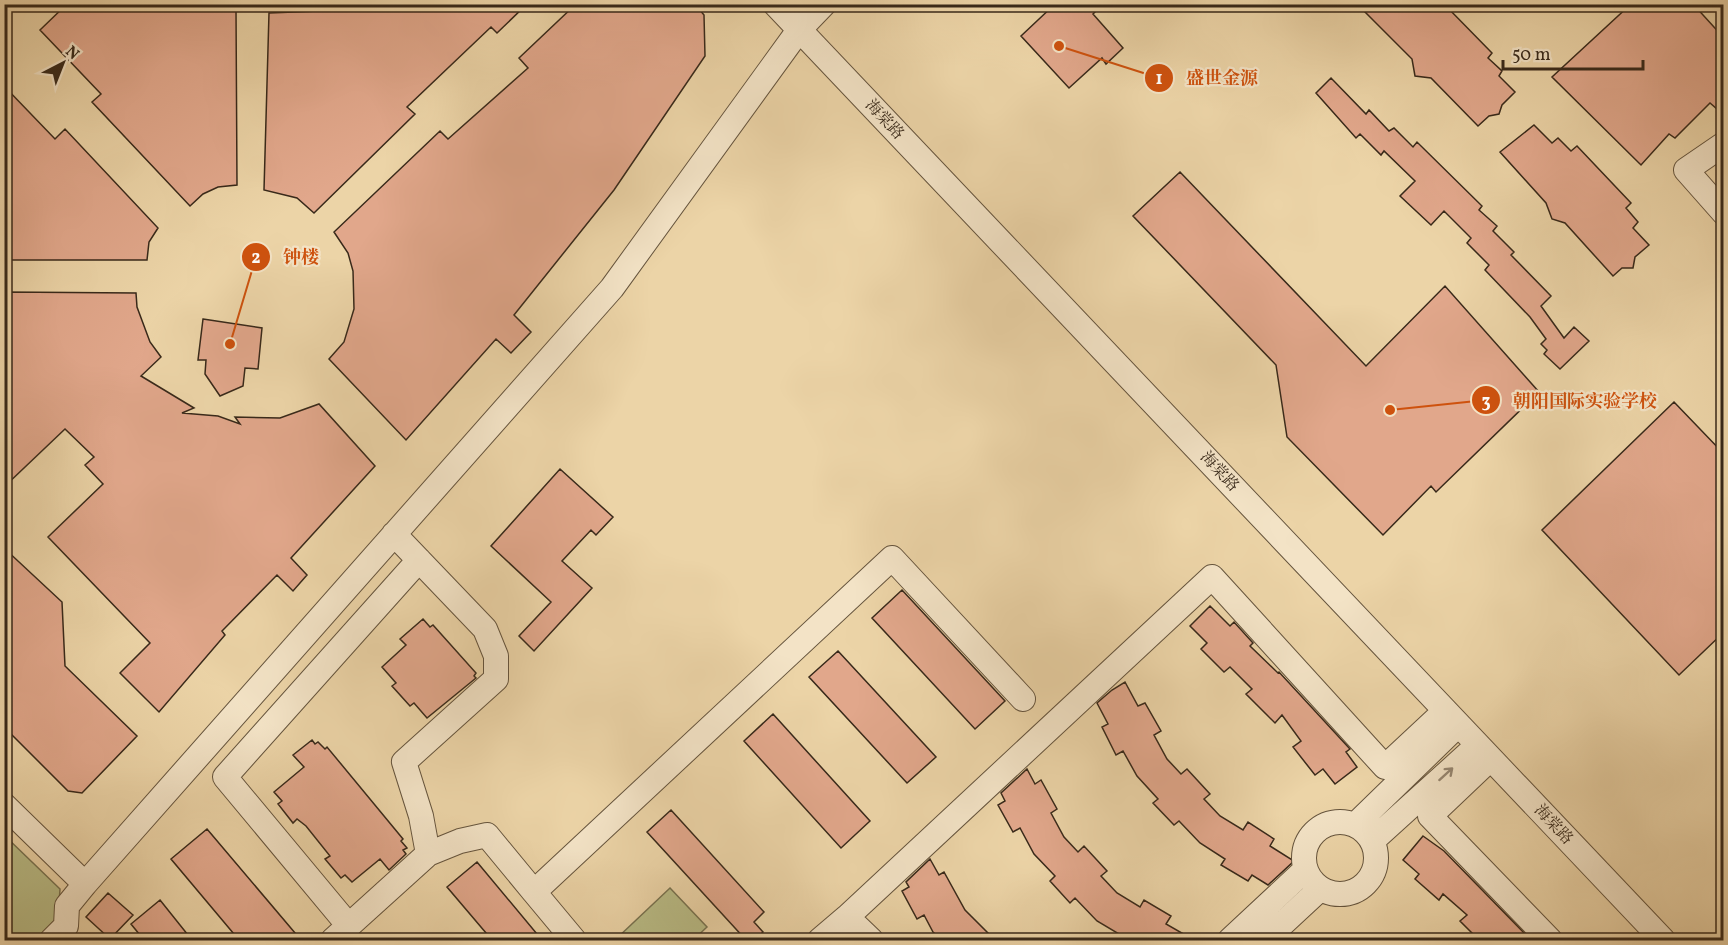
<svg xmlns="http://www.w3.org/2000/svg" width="1728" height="945" font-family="Vollkorn,'Noto Serif SC',serif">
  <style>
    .green { fill: #b9bc86; stroke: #787250; stroke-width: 1.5 }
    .building { fill: #e1a78b; stroke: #38291a; stroke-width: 1.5 }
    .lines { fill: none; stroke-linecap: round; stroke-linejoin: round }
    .minor-casing { stroke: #65543d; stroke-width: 26 }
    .minor { stroke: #f3e3c6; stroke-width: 24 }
    .oneway { stroke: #968670 }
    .labels { text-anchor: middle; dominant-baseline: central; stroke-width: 4.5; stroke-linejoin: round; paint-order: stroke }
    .street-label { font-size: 16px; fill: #38291a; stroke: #f3e3c6 }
    .leader { fill: none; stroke: #ce520e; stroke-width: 2 }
    .callout-dot { fill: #ce520e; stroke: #f3e3c6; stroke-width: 2 }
    .mark-label { font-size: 18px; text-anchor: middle; font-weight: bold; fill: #fff }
    .callout-label { font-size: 18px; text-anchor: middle; font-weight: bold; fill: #ce520e; stroke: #f3e3c6; stroke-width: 4.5; stroke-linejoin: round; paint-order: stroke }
  </style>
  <rect width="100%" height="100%" fill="#ecd4a7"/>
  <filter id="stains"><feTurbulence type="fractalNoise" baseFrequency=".00333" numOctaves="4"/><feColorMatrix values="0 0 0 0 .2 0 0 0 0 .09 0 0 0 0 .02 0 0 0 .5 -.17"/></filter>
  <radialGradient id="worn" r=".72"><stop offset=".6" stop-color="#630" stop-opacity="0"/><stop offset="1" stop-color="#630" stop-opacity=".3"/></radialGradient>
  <path class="green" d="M4,835L60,889L58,920L39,940H5Z
    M670,888L707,927L693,940H615Z"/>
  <path class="building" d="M67,4H163L236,9L237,185L218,187L203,194L190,206L92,102L101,94L40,30Z
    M337,4H527L497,33L491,27L407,107L415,114L314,213L297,198L264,190L269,13L343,10Z
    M576,4H695L704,15L705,56L614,190L514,315L531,332L511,353L496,339L406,440L329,359L344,342L354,309L353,271L348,253L334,232L440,131L448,139L528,68L519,58Z
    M1055,4H1103L1093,14L1123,48L1106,64L1102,58L1069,88L1021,36Z
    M1357,4H1444L1492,53L1488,58L1502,71L1499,76L1515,92L1502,105L1499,114L1489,116L1478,126L1431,78L1415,76L1412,59Z
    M1631,4H1693L1724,38V115L1710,103L1675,138L1669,134L1641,165L1552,77Z
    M1331,78L1366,114L1369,110L1389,131L1394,128L1413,147L1417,142L1482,206L1479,210L1497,226L1493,231L1514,252L1511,255L1551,296L1541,306L1564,338L1574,327L1589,341L1560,369L1544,354L1547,350L1541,344L1546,339L1530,317L1485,270L1489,265L1467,243L1471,238L1444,211L1431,225L1400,196L1415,181L1384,151L1381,155L1360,134L1356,138L1316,93Z
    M4,86L55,139L65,129L158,228L149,242L147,260H4Z
    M1534,125L1552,143L1558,138L1571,151L1577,146L1631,203L1626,208L1638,222L1633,228L1649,245L1635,257L1633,268H1622L1613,276L1565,223L1552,219L1546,203L1500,152Z
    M1180,172L1366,366L1445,286L1539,392L1436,492L1431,486L1383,535L1287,437L1276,365L1133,216Z
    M4,292L136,293L137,307L150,342L161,357L141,376L194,408L182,413L218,416L240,424L235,417L280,418L319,404L375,466L291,558L307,575L293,591L277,575L222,631L225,635L159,712L120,673L150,643L48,537L103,484L85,465L94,457L65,429L4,487Z
    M203,319L262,328L258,369L245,368L243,386L220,396L205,374L206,360H198Z
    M1674,402L1724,454V632L1679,675L1542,530Z
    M560,469L613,517L596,535L591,530L562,561L592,588L534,651L519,636L551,602L491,546Z
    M4,548L62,602L65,666L137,736L82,793L68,791L4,727Z
    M902,590L1005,701L975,729L872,618Z
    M1210,606L1230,626L1234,622L1253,643L1250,646L1278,673L1279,672L1350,749L1346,752L1357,767L1335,784L1323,769L1315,775L1293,747L1301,741L1282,715L1275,723L1246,694L1252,689L1230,667L1224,672L1201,649L1207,643L1190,626Z
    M423,619L430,627L433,625L476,673L474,676L476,678L427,718L414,703L410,706L392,686L396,683L382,667L406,645L400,639Z
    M838,651L936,757L907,783L809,677Z
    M1125,682L1138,706L1145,703L1161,731L1154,735L1167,759L1181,774L1187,769L1210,794L1204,799L1220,816L1243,830L1248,822L1274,839L1270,846L1294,861L1268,885L1252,875L1248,881L1221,865L1225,859L1200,843L1179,821L1174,825L1153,803L1158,799L1137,776L1123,751L1116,755L1102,727L1108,724L1097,703L1112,690Z
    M773,714L870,821L841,848L744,741Z
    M312,740L315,744L318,742L325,749L327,747L403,839L401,841L407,848L403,850L406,854L389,870L380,859L352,882L345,875L341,878L325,859L330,856L306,826L297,819L293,823L278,804L282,801L274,792L304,767L293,755Z
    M1027,769L1035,784L1041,780L1057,809L1051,813L1064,837L1078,852L1084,846L1107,871L1101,876L1117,893L1140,907L1144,900L1171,916L1166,924L1194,940H1129L1097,921L1075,898L1070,903L1050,881L1055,876L1034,854L1020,828L1013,832L998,805L1005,801L1001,793Z
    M671,810L764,912L754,922L763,932L754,940H746L647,832Z
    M207,829L301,940H239L171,859Z
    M1423,836L1444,851L1531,940H1479L1460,921L1467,915L1443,894L1439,900L1415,879L1419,874L1403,860Z
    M930,859L939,875L944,872L965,910L995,940H942L933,932L924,915L917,919L902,891L909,887L906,882Z
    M477,862L542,940H492L447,887Z
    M108,893L133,915L110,939L86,917Z
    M160,900L192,940H144L131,924Z"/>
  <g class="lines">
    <g class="minor-casing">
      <path id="minor" d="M775,4L1663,940
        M1724,144L1686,170L1724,213
        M394,534L485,629L496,656V679L404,762L421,816L428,854
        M1490,759L1430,816L1550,940
        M4,805L85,884L612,288L799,30L824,4
        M1304 858a36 36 0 1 1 72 0a36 36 0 1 1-72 0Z
        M1355,825L1458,725
        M1372,841L1478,745
        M349,926L225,777L419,560
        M52,940L66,926L67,906L85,884
        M333,940L428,854L460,841L487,835L534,892
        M574,940L534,892L892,558L1023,699
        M820,940L847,917
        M871,940L847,917L1212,577L1385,767L1445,711
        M1230,940L1305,870
        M1265,940L1320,889"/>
    </g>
    <use href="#minor" class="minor"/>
  </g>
  <defs><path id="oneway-shaft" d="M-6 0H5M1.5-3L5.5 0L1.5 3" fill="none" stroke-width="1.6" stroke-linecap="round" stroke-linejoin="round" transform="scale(1.5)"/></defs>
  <use class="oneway" href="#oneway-shaft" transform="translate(1446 774) rotate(-42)"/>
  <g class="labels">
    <g class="street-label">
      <text transform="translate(884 120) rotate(47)">海棠路</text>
      <text transform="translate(1219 472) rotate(47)">海棠路</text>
      <text transform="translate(1553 825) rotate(47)">海棠路</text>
    </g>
  </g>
  <path class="leader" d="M1059 46L1159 78M230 344L256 257M1390 410L1486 400"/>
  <g class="callout-dot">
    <circle cx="1059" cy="46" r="6"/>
    <circle cx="230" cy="344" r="6"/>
    <circle cx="1390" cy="410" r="6"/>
    <circle cx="1159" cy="78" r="15"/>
    <circle cx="256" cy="257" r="15"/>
    <circle cx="1486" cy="400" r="15"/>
  </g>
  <g class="mark-label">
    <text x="1159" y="84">1</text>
    <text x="256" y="263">2</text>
    <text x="1486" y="407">3</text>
  </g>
  <g class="callout-label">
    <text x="1222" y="84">盛世金源</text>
    <text x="301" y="263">钟楼</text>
    <text x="1585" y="407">朝阳国际实验学校</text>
  </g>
  <rect width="1728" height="945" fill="none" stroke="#ecd4a7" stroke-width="24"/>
  <rect x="6" y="6" width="1716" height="933" fill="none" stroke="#38291a" stroke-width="3"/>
  <rect x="12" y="12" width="1704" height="921" fill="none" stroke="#38291a" stroke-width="1.5"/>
  <g transform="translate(63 63) rotate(42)" stroke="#f3e3c6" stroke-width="4.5" paint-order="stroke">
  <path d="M0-4.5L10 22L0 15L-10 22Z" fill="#38291a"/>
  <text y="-9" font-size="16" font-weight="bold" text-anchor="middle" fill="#38291a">N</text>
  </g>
  <path d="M1503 60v9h140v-9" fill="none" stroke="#38291a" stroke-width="3"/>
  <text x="1512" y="60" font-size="18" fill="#38291a" stroke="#f3e3c6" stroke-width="4.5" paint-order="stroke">50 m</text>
  <rect width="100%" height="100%" filter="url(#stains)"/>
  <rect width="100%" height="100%" fill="url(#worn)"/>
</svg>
